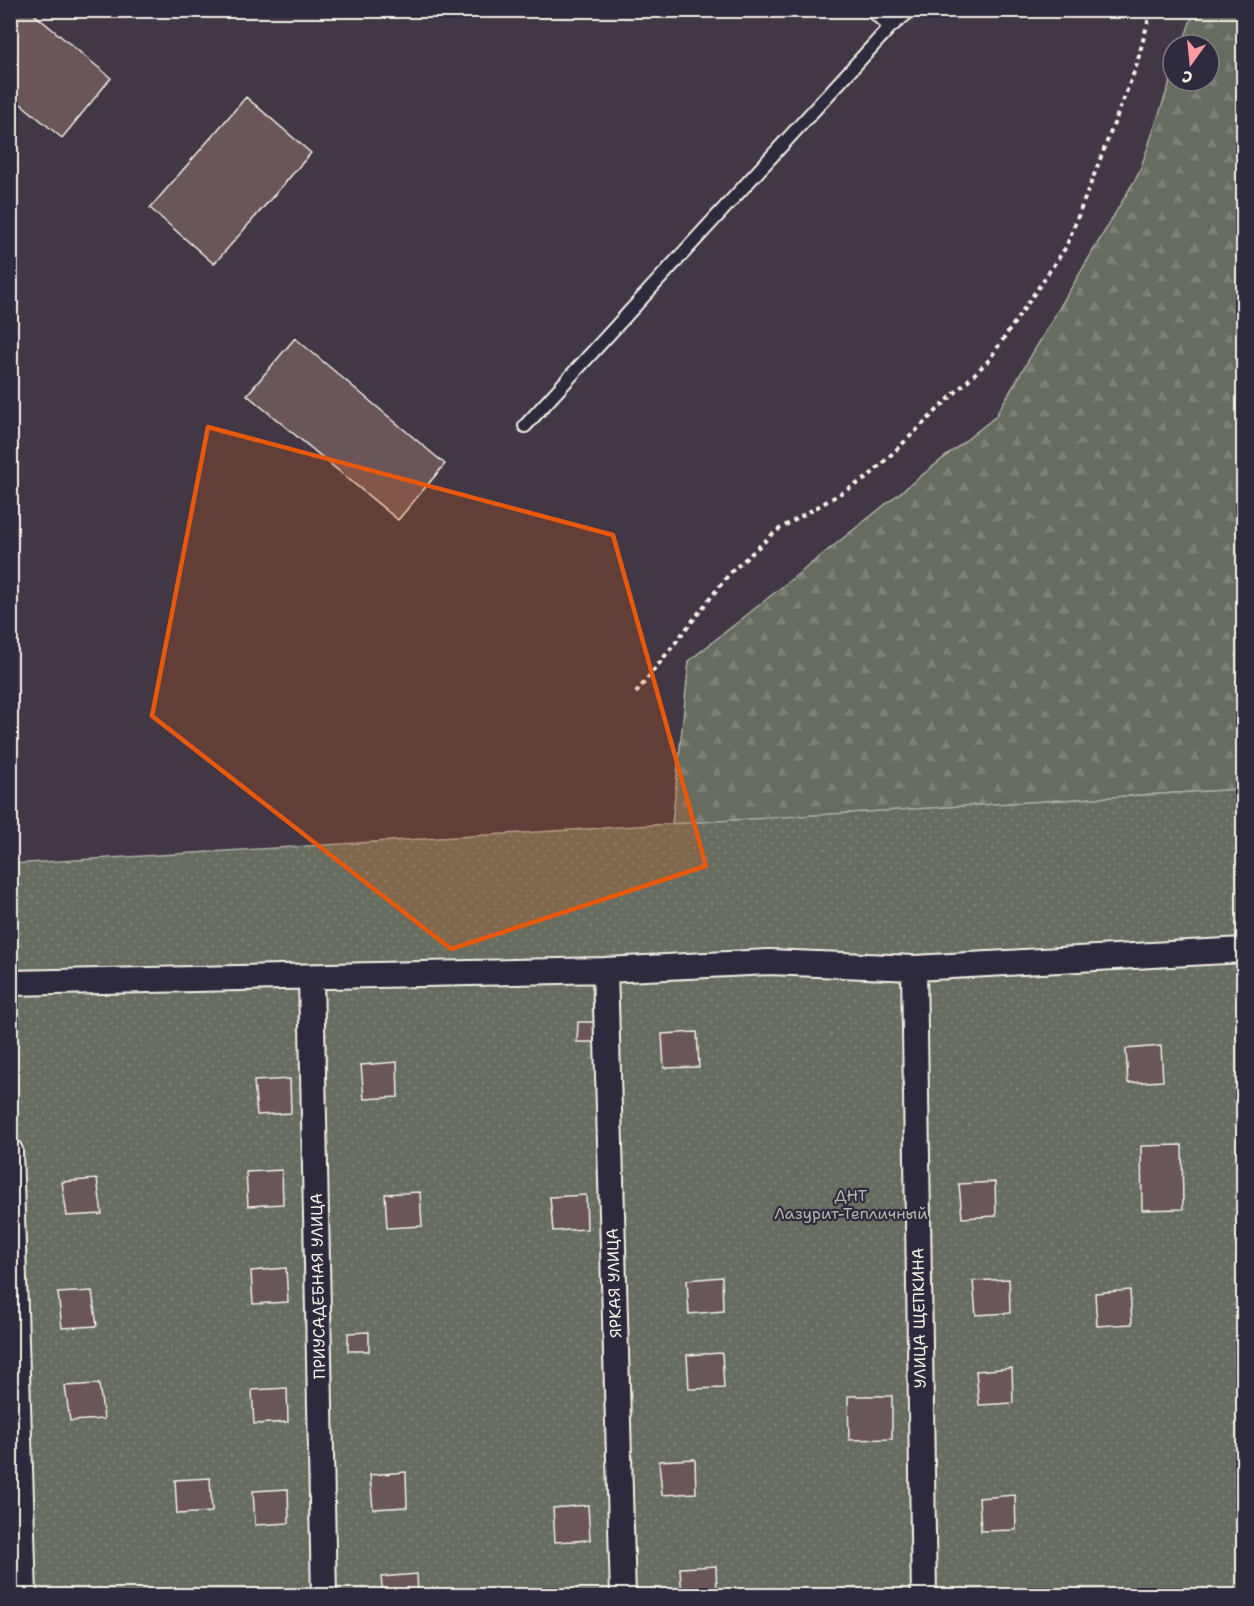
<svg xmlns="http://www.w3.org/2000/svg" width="1254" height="1606" font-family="'Shantell Sans',sans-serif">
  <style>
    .forest { fill: url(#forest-firs); stroke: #adaea4; stroke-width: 1.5 }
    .garden { fill: url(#garden-dots); stroke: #adaea4; stroke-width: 1.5 }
    .building { fill: #6a5658; stroke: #f4f1e8; stroke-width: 1.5 }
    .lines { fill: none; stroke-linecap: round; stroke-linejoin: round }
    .service-casing { stroke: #f4f1e8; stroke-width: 16 }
    .minor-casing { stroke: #f4f1e8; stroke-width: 28 }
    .path { stroke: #f4f1e8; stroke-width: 4; stroke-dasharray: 4.5 4.5; stroke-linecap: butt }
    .service { stroke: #2f2a3d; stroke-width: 12 }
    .minor { stroke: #2f2a3d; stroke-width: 24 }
    .marked { fill: #e8590c; fill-opacity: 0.2; stroke: #e8590c; stroke-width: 4.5; stroke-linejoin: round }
    .labels { text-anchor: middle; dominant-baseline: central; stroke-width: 4.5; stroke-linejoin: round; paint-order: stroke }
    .park-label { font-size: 16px; fill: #b4b5aa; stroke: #2f2a3d }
    .street-label { font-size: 16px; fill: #f4f1e8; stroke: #2f2a3d }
  </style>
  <defs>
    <pattern id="forest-firs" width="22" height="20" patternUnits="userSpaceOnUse" patternTransform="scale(1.5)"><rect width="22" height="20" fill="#666c5f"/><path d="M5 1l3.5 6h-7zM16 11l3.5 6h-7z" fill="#7c8176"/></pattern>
    <pattern id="garden-dots" width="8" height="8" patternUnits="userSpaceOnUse" patternTransform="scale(1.5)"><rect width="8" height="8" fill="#666c5f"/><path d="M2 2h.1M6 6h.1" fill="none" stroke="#7c8176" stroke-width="1.8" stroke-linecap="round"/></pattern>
  </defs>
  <rect width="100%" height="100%" fill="#413745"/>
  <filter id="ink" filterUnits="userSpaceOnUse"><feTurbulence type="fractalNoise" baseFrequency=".0167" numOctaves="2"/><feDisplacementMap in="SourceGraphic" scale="12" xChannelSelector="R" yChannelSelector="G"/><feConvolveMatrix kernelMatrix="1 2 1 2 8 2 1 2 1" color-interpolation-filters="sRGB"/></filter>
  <g filter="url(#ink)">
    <path class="forest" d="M1194,11H1243V789L672,824L689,661L995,417L1139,173L1173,73V81H1209V45H1182Z"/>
    <path class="garden" d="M1243,789V1595L11,1596V864Z"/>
    <path class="building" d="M10,10H29L111,78L62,138L10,95Z
      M246,97L311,153L214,264L150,208Z
      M295,338L445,464L398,520L247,395Z
      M578,1022H595V1042H577Z
      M697,1032L699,1067L664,1068L662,1034Z
      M1161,1046L1163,1081L1128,1083L1126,1049Z
      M397,1062L398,1097L364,1099L361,1065Z
      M290,1079L291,1113L257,1115L254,1081Z
      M1182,1145L1183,1209L1142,1210L1141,1146Z
      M282,1170L283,1204L248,1206L246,1172Z
      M97,1179L102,1214L67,1216L62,1182Z
      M995,1182L996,1216L962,1218L959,1184Z
      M420,1192L422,1226L387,1228L385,1194Z
      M586,1195L587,1229L553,1231L550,1197Z
      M286,1268L288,1302L253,1304L251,1271Z
      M722,1277L723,1311L689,1314L687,1280Z
      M1009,1279L1010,1313L976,1315L973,1281Z
      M1130,1290L1132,1324L1097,1326L1095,1293Z
      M92,1291L97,1326L62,1328L58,1293Z
      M369,1332V1351H348V1333Z
      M722,1353L724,1388L689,1389L687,1355Z
      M1012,1368L1013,1403L979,1405L976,1371Z
      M99,1384L104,1419L70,1421L65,1386Z
      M287,1388L288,1422L254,1424L252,1390Z
      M848,1396H892V1439L849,1440Z
      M695,1459L696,1493L662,1495L659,1461Z
      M406,1472L407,1507L373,1509L370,1475Z
      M210,1478L212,1512L177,1514L175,1480Z
      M288,1489L289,1523L255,1525L253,1491Z
      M1015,1495L1016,1530L981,1531L979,1498Z
      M588,1505L590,1540L555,1542L553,1508Z
      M716,1566L717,1596H682L680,1568Z
      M417,1574L418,1596H383L381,1577Z"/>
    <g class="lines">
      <g class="service-casing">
        <path id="service" d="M871,10L890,27
          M525,426L890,27L911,10"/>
      </g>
      <g class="minor-casing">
        <path id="minor" d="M914,968L924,1596
          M605,970L623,1596
          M311,977L324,1596
          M10,983L605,970L769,962L914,968L1244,950
          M10,1151L24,1596"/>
      </g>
      <path class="path" d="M636,693L730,573L776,531L867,478L989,360L1066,247L1136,67L1151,10"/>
      <use href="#service" class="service"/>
      <use href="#minor" class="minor"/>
    </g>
  </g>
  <path class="marked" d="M208,427L613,535L706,866L451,949L152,716Z"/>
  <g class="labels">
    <g class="park-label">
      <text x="851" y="1195">ДНТ<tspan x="851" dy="18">Лазурит-Тепличный</tspan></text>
    </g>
    <g class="street-label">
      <text transform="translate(614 1283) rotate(-92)">ЯРКАЯ УЛИЦА</text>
      <text transform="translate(318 1286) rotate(-91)">ПРИУСАДЕБНАЯ УЛИЦА</text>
      <text transform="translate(919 1318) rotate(-91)">УЛИЦА ЩЕПКИНА</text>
    </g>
  </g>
  <rect width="1254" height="1606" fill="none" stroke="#2f2a3d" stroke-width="36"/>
  <rect x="18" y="18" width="1218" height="1570" fill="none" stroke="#f4f1e8" stroke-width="2" filter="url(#ink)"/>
  <g transform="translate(1191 63) rotate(195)"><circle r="28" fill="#2f2a3d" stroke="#7e7a81" stroke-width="1.5"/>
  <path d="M0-4.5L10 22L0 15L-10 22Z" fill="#ff9aa2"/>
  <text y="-9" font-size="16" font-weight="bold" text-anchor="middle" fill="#f4f1e8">С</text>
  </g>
</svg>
